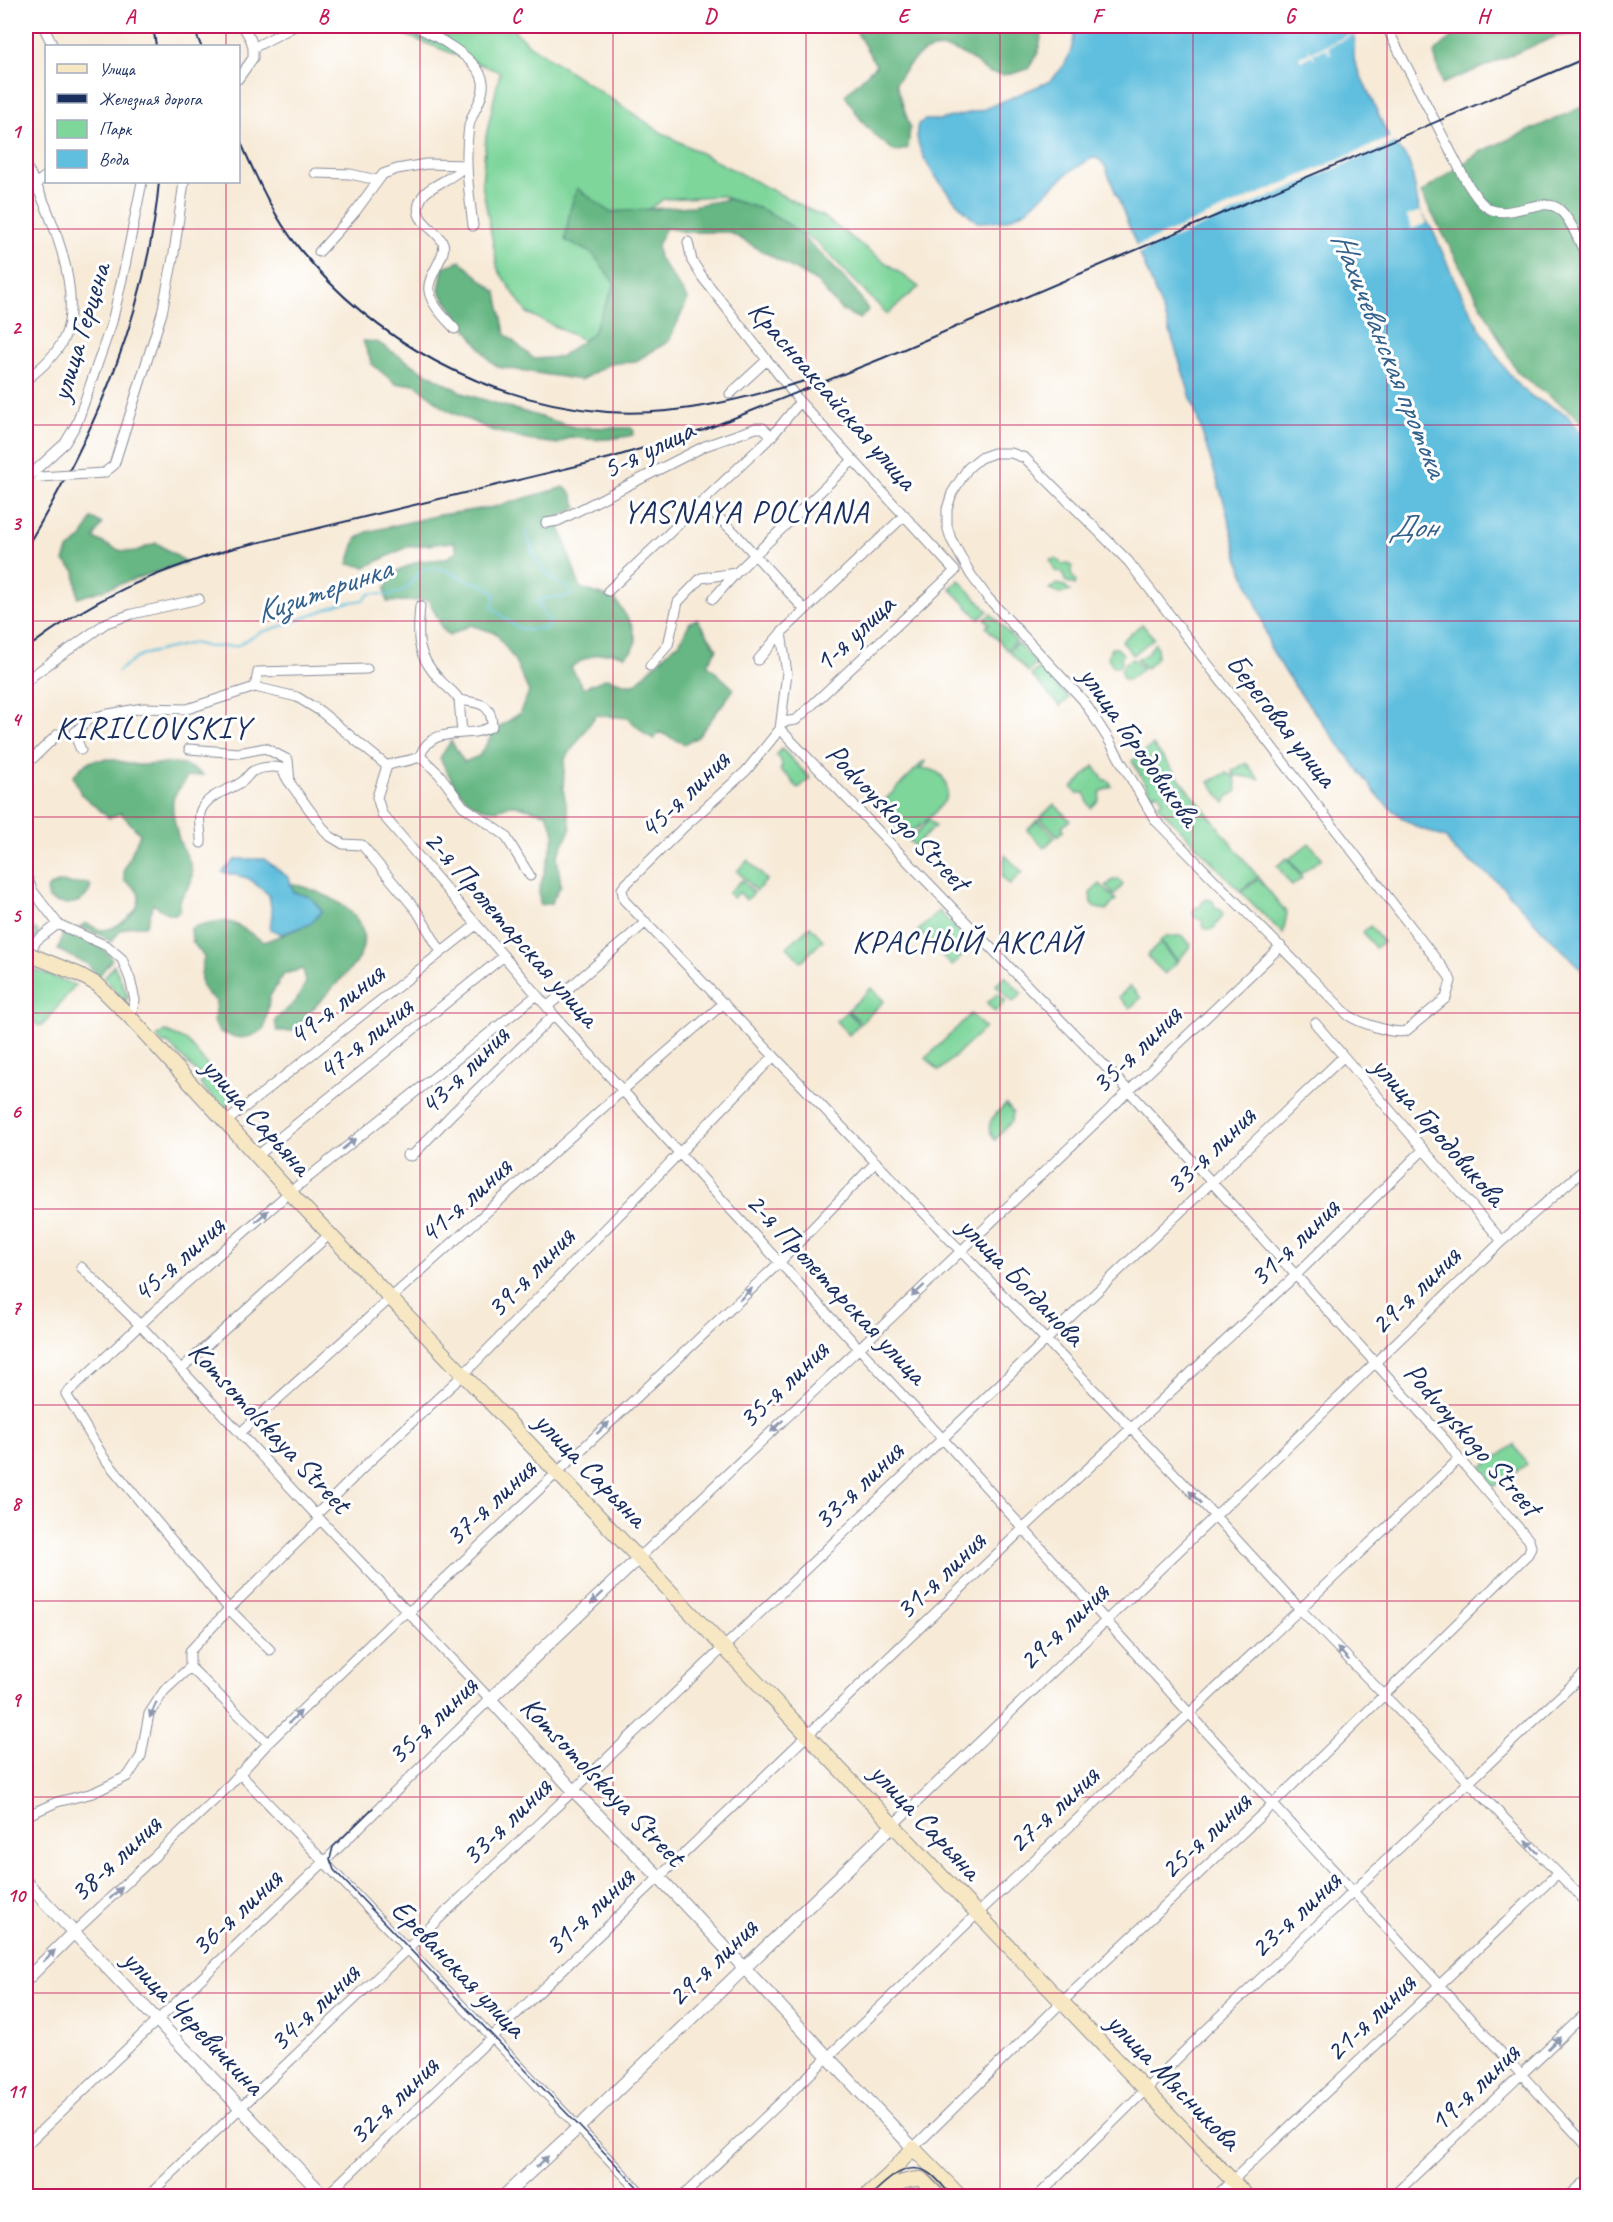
<svg xmlns="http://www.w3.org/2000/svg" width="1613" height="2222" font-family="Caveat,sans-serif">
  <style>
    .green { fill: #7ed69b; stroke: #4c827c; stroke-width: 1.5 }
    .forest { fill: #66b783; stroke: #407370; stroke-width: 1.5 }
    .water { fill: #60bfde; stroke: #3e779e; stroke-width: 1.5 }
    .pier { fill: #f7ead7 }
    .lines { fill: none; stroke-linecap: round; stroke-linejoin: round }
    .stream { stroke: #60bfde; stroke-width: 2 }
    .minor-casing { stroke: #898c9a; stroke-width: 11 }
    .tertiary-casing { stroke: #898c9a; stroke-width: 14 }
    .secondary-casing { stroke: #898c9a; stroke-width: 16 }
    .minor { stroke: #fff; stroke-width: 9 }
    .tertiary { stroke: #fff; stroke-width: 12 }
    .secondary { stroke: #f7e8c3; stroke-width: 14 }
    .tram { stroke: #1b2f5e; stroke-width: 1.5 }
    .rail { stroke: #1b2f5e; stroke-width: 2 }
    .minor-bridge-casing { stroke: #898c9a; stroke-width: 11; stroke-linecap: butt }
    .secondary-bridge-casing { stroke: #898c9a; stroke-width: 16; stroke-linecap: butt }
    .minor-bridge { stroke: #fff; stroke-width: 9 }
    .secondary-bridge { stroke: #f7e8c3; stroke-width: 14 }
    .oneway { fill: #8d97ae }
    .grid { fill: none; stroke: #c2185b; stroke-width: 1.5; stroke-opacity: 0.55 }
    .labels { text-anchor: middle; dominant-baseline: central; stroke-width: 6; stroke-linejoin: round; paint-order: stroke }
    .street-label { font-size: 30px; fill: #1b2f5e; stroke: #fff }
    .water-label { font-size: 32px; font-style: italic; fill: #33618b; stroke: #fff }
    .neighbourhood-label { font-size: 32px; letter-spacing: 1.5px; fill: #1b2f5e; stroke: #fff }
    .neatline { fill: none; stroke: #c2185b; stroke-width: 2 }
    .grid-label { font-size: 20px; text-anchor: middle; font-weight: bold; fill: #c2185b }
  </style>
  <rect width="100%" height="100%" fill="#fff"/>
  <filter id="ink" filterUnits="userSpaceOnUse"><feTurbulence type="fractalNoise" baseFrequency=".0167" numOctaves="2"/><feDisplacementMap in="SourceGraphic" scale="12" xChannelSelector="R" yChannelSelector="G"/><feConvolveMatrix kernelMatrix="1 2 1 2 8 2 1 2 1" color-interpolation-filters="sRGB"/></filter>
  <filter id="wash" filterUnits="userSpaceOnUse"><feTurbulence type="fractalNoise" baseFrequency=".008" numOctaves="4" result="noise"/><feDisplacementMap in="SourceGraphic" scale="24" xChannelSelector="R" yChannelSelector="G"/><feGaussianBlur stdDeviation="1.35" result="paint"/><feColorMatrix in="noise" values="0 0 0 0 0 0 0 0 0 0 0 0 0 0 0 0 0 1.4 0 .05"/><feComposite in="paint" operator="in"/></filter>
  <g filter="url(#wash)">
    <rect width="100%" height="100%" fill="#f7ead7"/>
    <path class="green" d="M382,26H510L527,43L664,134L822,216L919,287L887,314L816,241L723,196L664,199L640,215L606,351L527,313L498,270L482,184L486,136L500,72Z
      M1056,559L1062,564L1068,563L1072,567L1071,574L1076,581L1075,585L1065,581L1063,573L1055,571L1050,560Z
      M959,580L988,611L979,619L950,588Z
      M1057,584L1065,586L1070,591L1059,594L1049,589Z
      M991,614L1016,641L1007,650L986,627L989,624L985,619Z
      M1142,624L1154,638L1133,655L1122,641Z
      M1017,643L1037,663L1028,672L1009,651Z
      M1155,643C1161,655 1156,662 1145,668L1137,659L1147,654Z
      M1111,648H1117L1123,654L1121,658L1122,663L1118,667L1113,666L1108,658Z
      M1133,659L1143,669L1128,680L1124,679C1117,670 1124,662 1133,659Z
      M1040,667L1069,698L1060,706L1031,675Z
      M1153,745L1258,877L1240,891L1157,805L1163,801L1158,792L1152,795L1132,761Z
      M782,749L810,778L798,789L789,777L780,770L782,767L781,760L776,755Z
      M924,761L926,762L920,769C938,767 950,779 946,798C942,806 923,825 915,829C897,837 883,819 886,802L882,805L881,804Z
      M1246,763L1259,779L1234,775L1232,771Z
      M1094,766L1103,779L1109,781L1112,786L1100,792L1099,800L1091,808L1088,803L1085,793H1077L1072,788Z
      M1226,773L1235,777L1237,791L1228,797L1225,803L1209,782Z
      M1054,804L1070,820L1062,827L1064,830L1058,836L1040,818Z
      M929,820L935,826L915,846L909,841Z
      M1038,820L1055,837L1044,848L1027,830Z
      M1309,843L1322,858L1301,874L1289,859Z
      M1005,855L1022,872L1010,885L1002,877Z
      M1287,858L1302,878L1292,886L1277,866Z
      M748,860L767,880L756,891L737,871Z
      M1114,879H1119L1123,885L1114,895L1106,886Z
      M1259,879L1287,913L1283,934L1241,892Z
      M742,880L754,893L746,900L739,892L733,898L728,893Z
      M1100,884L1116,900L1106,910L1096,908L1091,903L1090,893Z
      M1208,899L1213,901L1215,908L1221,910L1223,915L1214,928L1209,930L1204,928L1202,920L1195,918L1193,913L1195,908L1201,906L1203,901Z
      M939,911L972,946L952,966L918,931Z
      M810,926L823,940L801,962L787,947Z
      M1370,926L1383,942L1375,948L1363,932Z
      M1166,936H1183L1191,945L1178,961L1160,941Z
      M1160,943L1177,962L1165,974L1147,956Z
      M114,965L128,996L126,1001L104,978Z
      M28,967L75,985L44,1024L39,1026L26,1016V972Z
      M1005,976L1022,994L1013,1002L996,985Z
      M1130,986L1141,998L1130,1008L1119,997Z
      M871,988L884,1001L861,1023L848,1010Z
      M998,993L1006,1001L995,1012L987,1003Z
      M847,1011L859,1024L849,1035L836,1021Z
      M971,1014L985,1028L939,1071L926,1058Z
      M164,1031L187,1041L229,1091V1103L225,1110L200,1084L204,1080L167,1042L164,1045L157,1037Z
      M1006,1104L1013,1113L1012,1121L995,1140C982,1124 994,1116 1006,1104Z
      M1514,1445L1527,1464L1488,1490L1475,1472Z"/>
    <path class="forest" d="M853,26H1043V28L1038,53L1028,69C1016,73 1004,77 991,73C983,71 976,61 968,57C934,37 914,53 896,83L910,127L908,148L896,152C869,133 862,123 845,95L876,65Z
      M1463,26H1587V34L1557,36L1442,84L1434,53Z
      M1587,105V432L1576,416L1517,372L1421,193L1480,152Z
      M577,188L610,212L692,206L728,199L762,209L791,226L824,257L856,291L868,310L860,319L841,310L817,282L729,232H687L666,228L657,245L659,258L688,299L669,341L636,361L609,364L581,380L498,367L490,361L439,291L443,267L460,261L497,293L505,334L534,359L560,357L592,334L615,284L593,254L565,240L570,210Z
      M363,341L377,342L421,370L465,394L574,427L631,428L634,431L633,435C612,440 591,441 570,437L558,444L527,440L491,430L447,410L415,384H396L372,364Z
      M564,487L572,494L577,508L557,518L580,588L615,599L632,625L636,641L632,650L625,656C604,648 589,656 571,667L583,688L607,678L628,684H635L673,647L679,644L690,622L697,619L717,649L707,664L734,689L698,737L684,744L659,732L654,739L646,735L628,718L596,715L565,759L563,789L571,828L557,857L561,885L551,903L540,905L539,891L555,833L546,813C535,811 524,807 514,805C508,804 502,810 496,810C466,810 451,781 440,758L451,741L464,762L479,756L496,729L519,714L529,692L515,661L496,633L470,625L449,636L442,628L429,600L387,602L385,588L397,571L419,561L445,559L457,552L454,542L407,547L366,567L348,564L356,539L367,532L439,515L494,507Z
      M92,518L102,524L94,538C107,545 124,556 139,550C146,548 149,544 157,543L186,562L78,598L75,571L64,561L68,550L82,538Z
      M111,759C120,761 130,765 139,765C166,765 178,757 203,775L187,777C183,784 177,790 174,797C170,807 177,837 182,847C187,856 193,866 192,877C191,892 177,892 180,911L176,914H169L153,904C149,912 151,919 145,926H132L121,930L111,942L100,935L80,927L85,923C91,925 96,930 102,930C118,930 144,909 138,893C136,887 129,884 124,880V870L140,834L121,813L109,818L81,794L73,776C87,760 90,760 111,759Z
      M62,882L70,884L89,883L91,887C85,906 64,907 49,899L47,890L50,886Z
      M289,883C326,892 384,916 356,963L292,1031H277L275,1020L296,1001L306,982L303,969L284,974L270,996L264,1029C247,1041 238,1039 219,1032L214,1021L216,1001C196,987 200,979 204,957L192,941L191,928C230,915 231,921 264,942L310,924V897L293,892Z
      M33,928L38,931L39,934L26,952V933Z
      M63,934C80,939 103,943 112,959L99,976L87,964L58,950Z"/>
    <path class="water" d="M1073,26H1352C1358,38 1351,49 1355,63L1390,140L1407,158L1412,172L1419,209L1433,231L1456,283L1480,329L1504,367L1519,386L1534,398L1566,414L1587,440V979L1578,965L1546,934L1498,882L1455,851L1446,838L1417,827L1402,818L1380,799L1291,681L1270,647L1260,613L1240,564L1224,502L1167,322L1105,166L1099,159L1092,158L1069,172L1025,211L1004,221L977,222C956,204 909,154 918,124L925,120H939L982,110L1048,82C1065,69 1077,47 1073,26Z
      M236,859H264L289,878L293,892L310,897L322,911L310,924L282,934L270,929L272,914L269,895L248,878L222,872Z"/>
    <path class="pier" d="M1355,32L1356,33L1328,47L1331,53L1329,54L1326,48L1313,54L1316,60L1311,55L1301,62L1299,57L1310,53L1308,47L1312,52Z
      M1392,137L1395,143L1137,254L1134,247Z
      M1421,211L1427,223L1412,229L1407,216Z"/>
    <g class="lines">
      <path class="stream" d="M118,671L141,655L184,645L193,643L209,647L237,646L259,633L288,624L340,604L363,600L371,593C381,595 395,596 404,590C415,582 416,566 437,568C447,569 454,575 463,579C477,585 484,580 495,595L492,607C504,617 521,637 537,628L545,630L549,623L537,601C552,594 560,600 572,595L569,588C538,573 536,562 526,532"/>
    </g>
  </g>
  <g filter="url(#ink)">
    <g class="lines">
      <g class="minor-casing">
        <path id="minor" d="M43,26L53,46
          M138,26L139,27
          M243,26L251,40L253,48
          M414,26C434,35 480,59 483,82C485,98 472,111 469,126C464,159 469,193 473,226
          M1390,34L1467,183C1473,192 1481,206 1492,210C1512,218 1544,195 1560,210C1573,222 1579,244 1588,259
          M238,79L253,58V48L295,26
          M26,166C49,207 86,295 63,340C56,355 39,370 26,380
          M315,173L350,174L377,180
          M35,184L46,176
          M688,242L692,261L703,278L800,402L955,571L796,720L782,722
          M319,252L355,212L383,174L397,169L426,164L466,165
          M455,329C446,319 431,305 429,291C426,276 448,256 443,243C437,228 408,221 422,197C429,185 454,179 466,165
          M730,394L767,360
          M994,453H1011L1025,458L1128,561L1449,976L1451,981L1446,998L1406,1031C1394,1035 1358,1022 1348,1015L1155,820L1107,737L1083,700L988,598L971,575L951,539L947,526V509L952,493L968,468L980,458Z
          M104,473L114,465L162,313L174,253L184,182
          M28,477L65,443L77,423L112,322L125,266L142,182
          M703,503L734,532L805,610
          M546,523L558,521L705,446L756,428H763L772,436
          M608,591L772,436L800,402
          M713,599L736,573
          M420,606C417,638 416,655 440,680C447,688 454,691 459,700C478,703 492,702 492,726C468,741 433,722 420,756L439,774L463,806L505,835L530,876
          M781,633L787,673L780,729L746,771L683,828L625,885L622,889L624,900L1215,1516L1300,1609L1588,1904
          M758,660L781,633L905,515
          M650,666L668,645L678,602L701,578L736,573L852,461
          M367,669L258,672L255,687L297,697L320,711L387,766L377,797L382,814L554,1015L733,1212L942,1438L1189,1713L1588,2147
          M26,683L32,676L106,623L132,614L199,599
          M459,700L462,733
          M780,729L1129,1091L1446,1441L1459,1459L1529,1540L1531,1547L1528,1554L1273,1804L1062,2002L913,2148
          M189,749L239,753L265,748L288,760L290,783L328,835L343,844L362,845L417,911L441,952
          M81,750L74,733L89,719L103,715L143,708L187,709L255,687
          M26,765L58,734
          M387,766C399,760 409,763 420,756
          M201,843C202,833 197,819 201,810C209,793 230,791 243,781C247,778 249,773 253,771C263,767 271,766 281,768L289,782
          M26,874L32,890L58,924L107,946L122,959L130,979L135,1000L130,1017
          M26,963L36,941L58,924
          M548,1006L646,922
          M1315,1023L1502,1241
          M226,1122L476,925
          M407,1155L412,1156L453,1113L554,1015
          M257,1156L504,956
          M181,1369L330,1234
          M240,1433L623,1090L724,1003
          M316,1515L369,1462L463,1375L774,1056
          M639,1558L1281,946
          M270,1650L229,1609L104,1458L66,1394L170,1297L290,1192L537,995
          M268,1743L190,1667V1651L229,1609L320,1520
          M239,1773L644,2196
          M26,1816L57,1802L93,1793L128,1776L141,1756L149,1714L164,1691L190,1667
          M893,1825L1502,1241L1588,1166
          M73,1933L223,1792L268,1743L394,1621L416,1606L779,1263L876,1162
          M26,2145L324,1862L490,1699L316,1515L140,1325L81,1267
          M148,2196L1343,1057
          M326,2196L1024,1528L1296,1275L1423,1150
          M683,2196L977,1914L1459,1459
          M1038,2196L1206,2030L1588,1670
          M1216,2196L1558,1873
          M1393,2196L1588,2011
          M1569,2196L1588,2179"/>
      </g>
      <g class="tertiary-casing">
        <path id="tertiary" d="M639,1558L490,1699L573,1790L659,1877L913,2148
          M26,1882L324,2196
          M26,1980L73,1933
          M504,2196L580,2126L893,1825"/>
      </g>
      <g class="secondary-casing">
        <path id="secondary" d="M80,975L98,985L130,1017L295,1198L1247,2196
          M913,2148L960,2196
          M921,2179L938,2196
          M866,2196L889,2175L913,2148
          M880,2196C892,2185 904,2179 921,2179"/>
      </g>
      <use href="#minor" class="minor"/>
      <use href="#tertiary" class="tertiary"/>
      <use href="#secondary" class="secondary"/>
      <path class="tram" d="M373,1808L333,1847L330,1859L334,1870L646,2196
        M870,2196C886,2182 904,2160 928,2172C937,2177 945,2189 952,2196"/>
      <path class="rail" d="M153,26L156,46
        M193,26L201,46
        M238,136C255,174 272,215 299,248C374,342 487,402 607,412C675,417 744,399 808,380
        M26,548C94,435 147,314 159,182
        M26,649C93,598 151,573 231,549L610,458L704,430L883,358L1588,57"/>
      <g class="minor-bridge-casing">
        <path id="minor-bridge" d="M40,477L104,473"/>
      </g>
      <g class="secondary-bridge-casing">
        <path id="secondary-bridge" d="M26,953L80,975"/>
      </g>
      <use href="#minor-bridge" class="minor-bridge"/>
      <use href="#secondary-bridge" class="secondary-bridge"/>
    </g>
    <defs><path id="oneway-solid" d="M-6-.8H1V-3.2L6.5 0L1 3.2V.8H-6Z" transform="scale(1.5)"/></defs>
    <g class="oneway">
      <use href="#oneway-solid" transform="translate(349 1144) rotate(-39)"/>
      <use href="#oneway-solid" transform="translate(262 1216) rotate(-41)"/>
      <use href="#oneway-solid" transform="translate(918 1291) rotate(137)"/>
      <use href="#oneway-solid" transform="translate(746 1294) rotate(-43)"/>
      <use href="#oneway-solid" transform="translate(777 1426) rotate(136)"/>
      <use href="#oneway-solid" transform="translate(603 1428) rotate(-43)"/>
      <use href="#oneway-solid" transform="translate(1195 1497) rotate(-134)"/>
      <use href="#oneway-solid" transform="translate(597 1598) rotate(137)"/>
      <use href="#oneway-solid" transform="translate(1343 1654) rotate(-134)"/>
      <use href="#oneway-solid" transform="translate(153 1710) rotate(114)"/>
      <use href="#oneway-solid" transform="translate(295 1717) rotate(-44)"/>
      <use href="#oneway-solid" transform="translate(1532 1847) rotate(-134)"/>
      <use href="#oneway-solid" transform="translate(116 1893) rotate(-43)"/>
      <use href="#oneway-solid" transform="translate(49 1956) rotate(-44)"/>
      <use href="#oneway-solid" transform="translate(1554 2043) rotate(-44)"/>
      <use href="#oneway-solid" transform="translate(542 2162) rotate(-43)"/>
    </g>
  </g>
  <path class="grid" d="M226,26V46M420,26V2196M613,26V2196M806,26V2196M1000,26V2196M1193,26V2196M1387,26V2196M226,182V2196M26,229H1588M26,425H1588M26,621H1588M26,817H1588M26,1013H1588M26,1209H1588M26,1405H1588M26,1601H1588M26,1797H1588M26,1993H1588"/>
  <g class="labels">
    <g class="street-label">
      <text transform="translate(80 332) rotate(-73)">улица Герцена</text>
      <text transform="translate(833 395) rotate(49)">Красноаксайская улица</text>
      <text transform="translate(648 449) rotate(-26)">5-я улица</text>
      <text transform="translate(854 633) rotate(-43)">1-я улица</text>
      <text transform="translate(1282 720) rotate(52)">Береговая улица</text>
      <text transform="translate(1140 746) rotate(55)">улица Городовикова</text>
      <text transform="translate(684 794) rotate(-44)">45-я линия</text>
      <text transform="translate(898 817) rotate(46)">Podvoyskogo Street</text>
      <text transform="translate(512 928) rotate(49)">2-я Пролетарская улица</text>
      <text transform="translate(336 1004) rotate(-38)">49-я линия</text>
      <text transform="translate(365 1038) rotate(-39)">47-я линия</text>
      <text transform="translate(1136 1049) rotate(-44)">35-я линия</text>
      <text transform="translate(464 1070) rotate(-45)">43-я линия</text>
      <text transform="translate(257 1116) rotate(48)">улица Сарьяна</text>
      <text transform="translate(1439 1131) rotate(49)">улица Городовикова</text>
      <text transform="translate(1210 1150) rotate(-44)">33-я линия</text>
      <text transform="translate(465 1200) rotate(-42)">41-я линия</text>
      <text transform="translate(1294 1242) rotate(-44)">31-я линия</text>
      <text transform="translate(178 1259) rotate(-42)">45-я линия</text>
      <text transform="translate(530 1272) rotate(-46)">39-я линия</text>
      <text transform="translate(1022 1281) rotate(46)">улица Богданова</text>
      <text transform="translate(837 1288) rotate(47)">2-я Пролетарская улица</text>
      <text transform="translate(1415 1290) rotate(-44)">29-я линия</text>
      <text transform="translate(783 1384) rotate(-44)">35-я линия</text>
      <text transform="translate(270 1427) rotate(47)">Komsomolskaya Street</text>
      <text transform="translate(1473 1439) rotate(49)">Podvoyskogo Street</text>
      <text transform="translate(591 1469) rotate(46)">улица Сарьяна</text>
      <text transform="translate(858 1485) rotate(-44)">33-я линия</text>
      <text transform="translate(490 1502) rotate(-43)">37-я линия</text>
      <text transform="translate(940 1575) rotate(-44)">31-я линия</text>
      <text transform="translate(1063 1626) rotate(-44)">29-я линия</text>
      <text transform="translate(432 1720) rotate(-44)">35-я линия</text>
      <text transform="translate(603 1781) rotate(46)">Komsomolskaya Street</text>
      <text transform="translate(1053 1809) rotate(-43)">27-я линия</text>
      <text transform="translate(506 1821) rotate(-44)">33-я линия</text>
      <text transform="translate(926 1821) rotate(47)">улица Сарьяна</text>
      <text transform="translate(1205 1835) rotate(-43)">25-я линия</text>
      <text transform="translate(115 1858) rotate(-43)">38-я линия</text>
      <text transform="translate(589 1911) rotate(-44)">31-я линия</text>
      <text transform="translate(236 1912) rotate(-43)">36-я линия</text>
      <text transform="translate(1295 1914) rotate(-43)">23-я линия</text>
      <text transform="translate(712 1962) rotate(-44)">29-я линия</text>
      <text transform="translate(459 1968) rotate(46)">Ереванская улица</text>
      <text transform="translate(314 2007) rotate(-44)">34-я линия</text>
      <text transform="translate(1370 2017) rotate(-44)">21-я линия</text>
      <text transform="translate(194 2022) rotate(46)">улица Черевичкина</text>
      <text transform="translate(1174 2081) rotate(46)">улица Мясникова</text>
      <text transform="translate(1474 2087) rotate(-44)">19-я линия</text>
      <text transform="translate(393 2100) rotate(-44)">32-я линия</text>
    </g>
    <g class="water-label">
      <text transform="translate(1390 354) rotate(68)">Нахичеванская протока</text>
      <text x="1413" y="526">Дон</text>
      <text transform="translate(323 590) rotate(-19)">Кизитеринка</text>
    </g>
    <g class="neighbourhood-label">
      <text x="746" y="511">YASNAYA POLYANA</text>
      <text x="153" y="727">KIRILLOVSKIY</text>
      <text x="967" y="941">КРАСНЫЙ АКСАЙ</text>
    </g>
  </g>
  <rect width="1613" height="2222" fill="none" stroke="#fff" stroke-width="66"/>
  <rect x="45" y="45" width="195" height="138" fill="#ffffff" stroke="#a4acbf" stroke-width="1.5"/>
  <rect x="57" y="64" width="30" height="9" fill="#f7e8c3" stroke="#a4acbf" stroke-width="1.5"/>
  <text x="99" y="75" font-size="18" fill="#1b2f5e">Улица</text>
  <rect x="57" y="94" width="30" height="9" fill="#1b2f5e" stroke="#a4acbf" stroke-width="1.5"/>
  <text x="99" y="105" font-size="18" fill="#1b2f5e">Железная дорога</text>
  <rect x="57" y="120" width="30" height="18" fill="#7ed69b" stroke="#a4acbf" stroke-width="1.5"/>
  <text x="99" y="135" font-size="18" fill="#1b2f5e">Парк</text>
  <rect x="57" y="150" width="30" height="18" fill="#60bfde" stroke="#a4acbf" stroke-width="1.5"/>
  <text x="99" y="165" font-size="18" fill="#1b2f5e">Вода</text>
  <rect x="33" y="33" width="1547" height="2156" class="neatline"/>
  <g class="grid-label">
    <text x="130" y="23">A</text>
    <text x="323" y="23">B</text>
    <text x="516" y="23">C</text>
    <text x="710" y="23">D</text>
    <text x="903" y="23">E</text>
    <text x="1097" y="23">F</text>
    <text x="1290" y="23">G</text>
    <text x="1483" y="23">H</text>
    <text x="16" y="138">1</text>
    <text x="16" y="334">2</text>
    <text x="16" y="530">3</text>
    <text x="16" y="726">4</text>
    <text x="16" y="922">5</text>
    <text x="16" y="1118">6</text>
    <text x="16" y="1314">7</text>
    <text x="16" y="1510">8</text>
    <text x="16" y="1706">9</text>
    <text x="16" y="1902">10</text>
    <text x="16" y="2098">11</text>
  </g>
</svg>
